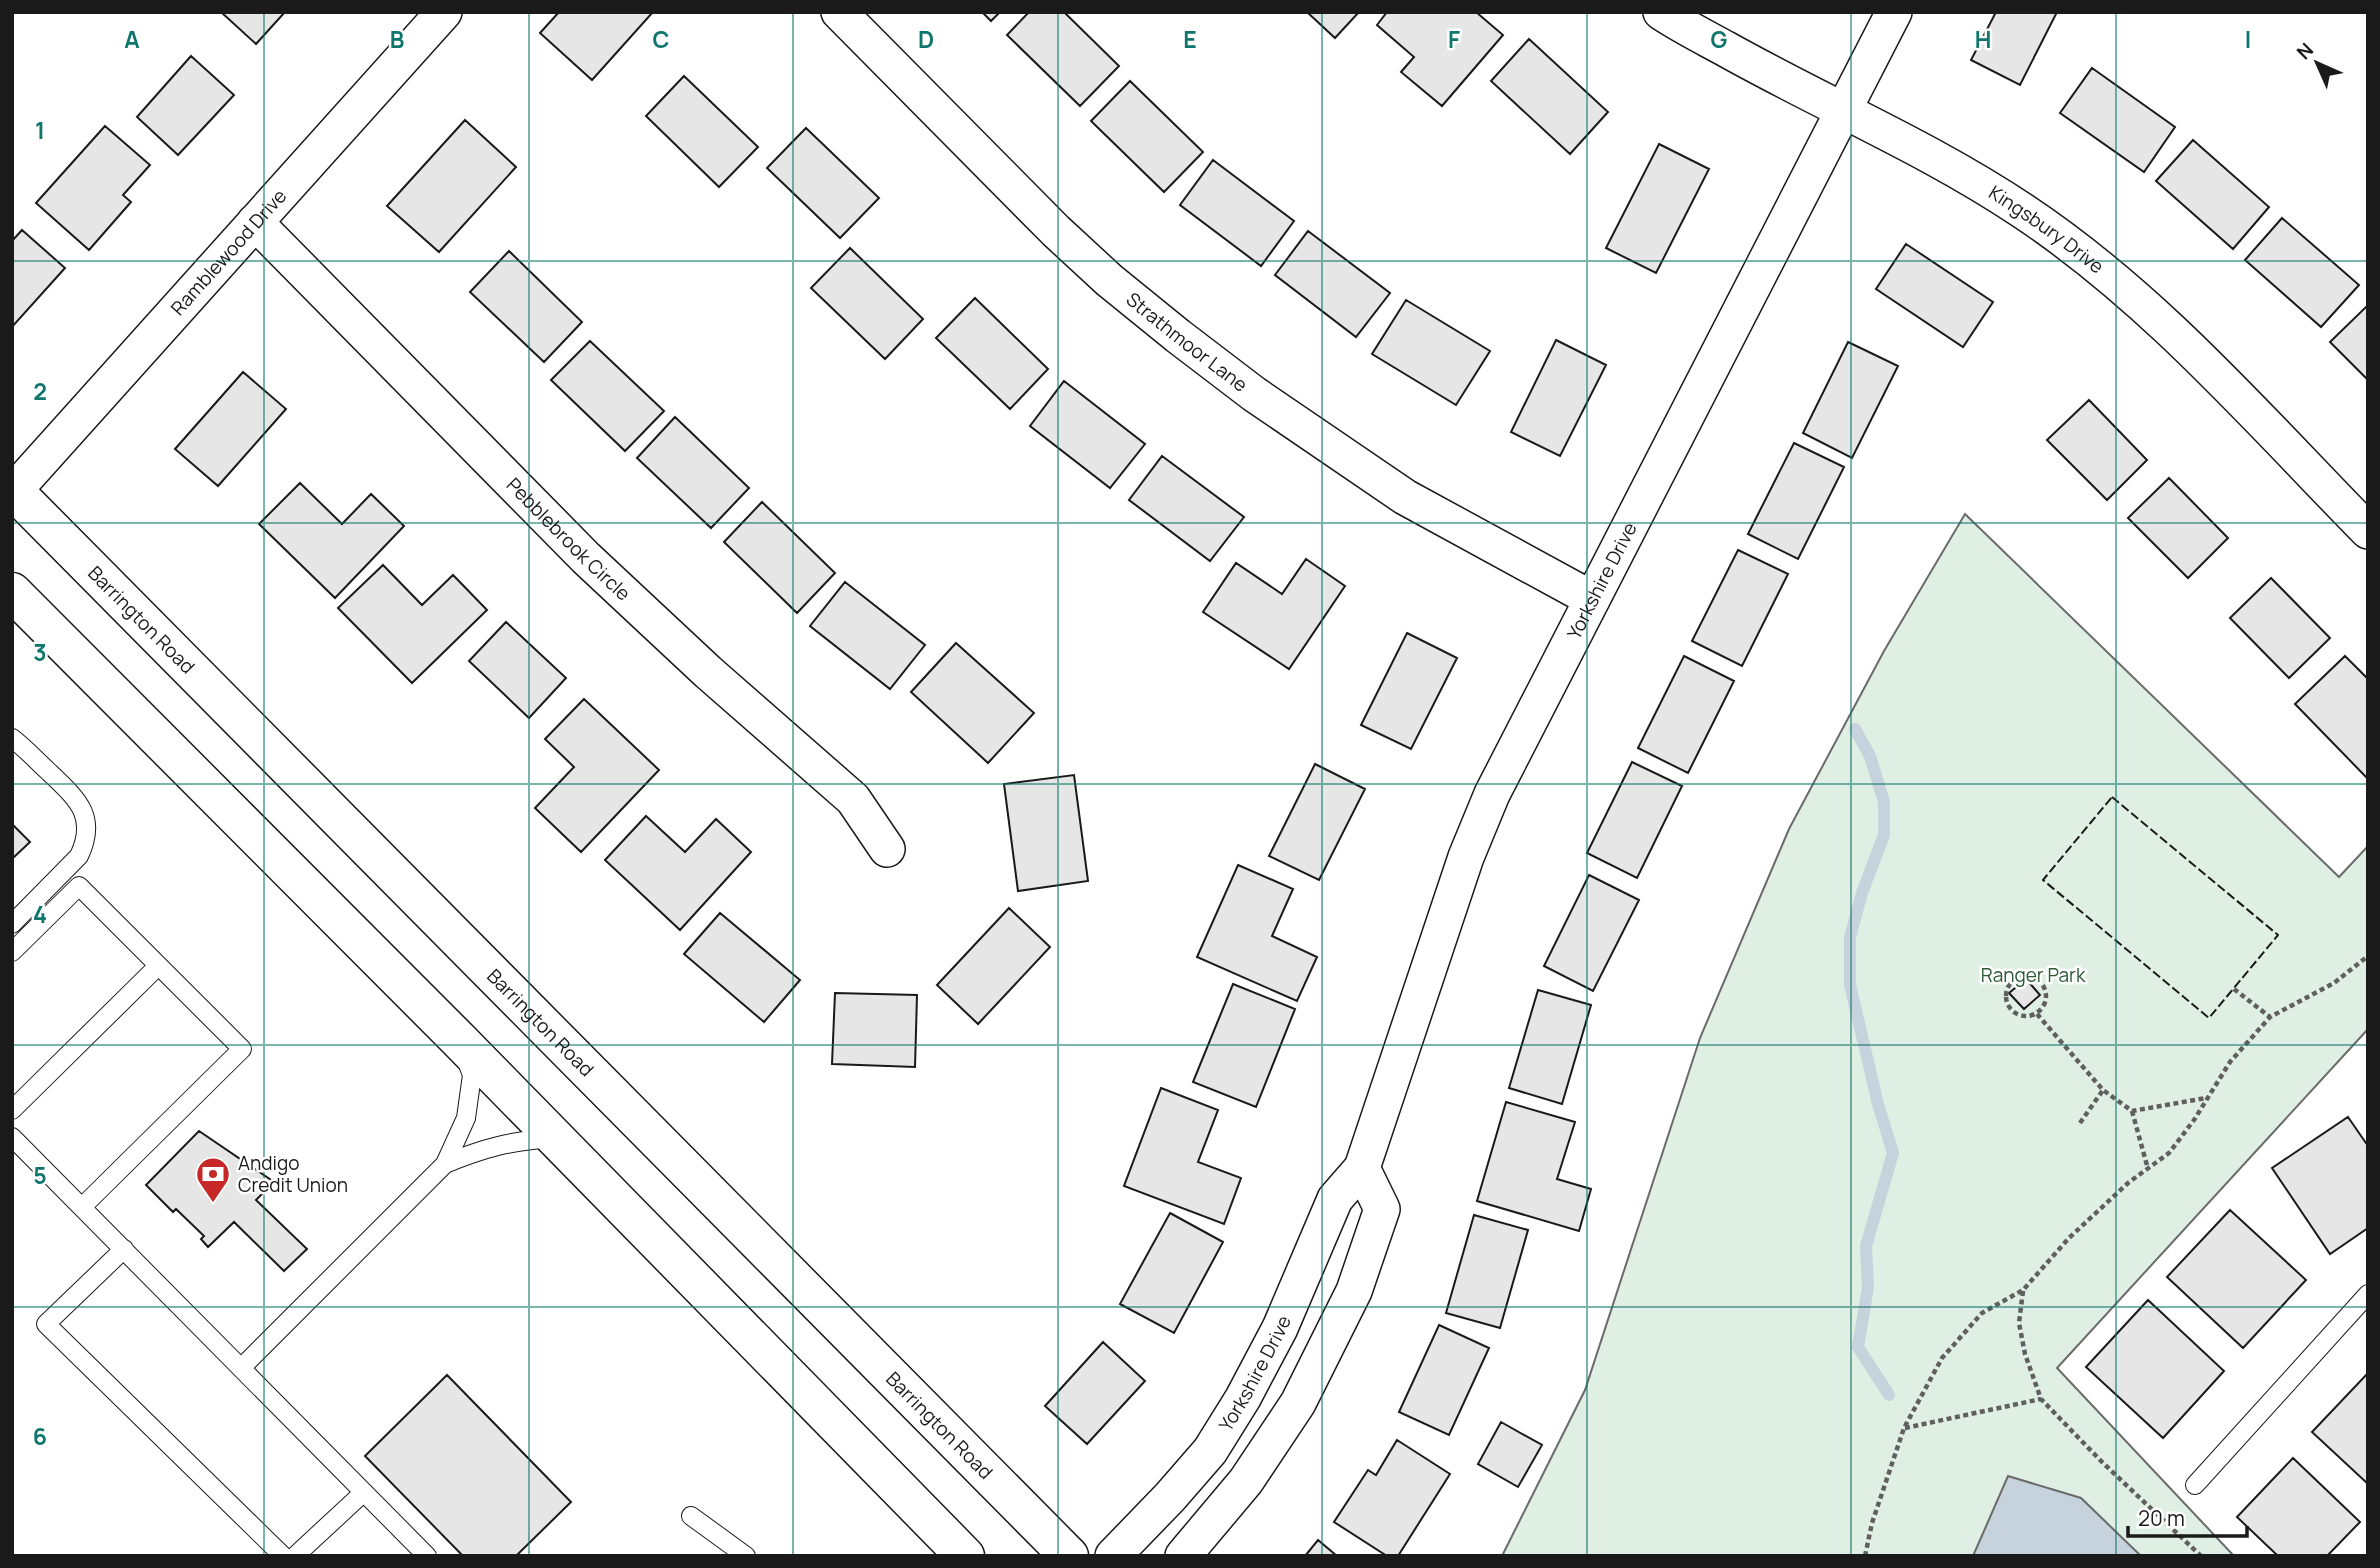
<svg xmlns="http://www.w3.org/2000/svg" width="2380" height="1568" font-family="Manrope,sans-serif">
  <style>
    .green { fill: #e0efe3; stroke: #6a6a6a; stroke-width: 2 }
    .water { fill: #c6d2dc; stroke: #6a6a6a; stroke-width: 2 }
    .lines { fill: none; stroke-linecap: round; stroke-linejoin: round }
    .stream { stroke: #c6d2dc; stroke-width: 12 }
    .building { fill: #e6e6e6; stroke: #1a1a1a; stroke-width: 2 }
    .service-casing { stroke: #1a1a1a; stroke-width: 20 }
    .minor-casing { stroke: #1a1a1a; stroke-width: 38 }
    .secondary-casing { stroke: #1a1a1a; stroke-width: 41 }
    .path { stroke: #5f5f5f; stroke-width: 4.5; stroke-dasharray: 5 3.5; stroke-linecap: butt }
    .service { stroke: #fff; stroke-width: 18 }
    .minor { stroke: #fff; stroke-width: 35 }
    .secondary { stroke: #fff; stroke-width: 38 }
    .fence { stroke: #1a1a1a; stroke-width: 2; stroke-dasharray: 9 3.5; stroke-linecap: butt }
    .grid { fill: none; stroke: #0f766e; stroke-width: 2; stroke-opacity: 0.55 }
    .labels { text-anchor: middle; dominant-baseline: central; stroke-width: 5; stroke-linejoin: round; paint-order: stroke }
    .street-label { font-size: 19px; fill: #1a1a1a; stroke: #fff }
    .park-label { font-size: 19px; fill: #2b5a34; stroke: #fff }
    .poi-label { font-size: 19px; fill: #1a1a1a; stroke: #fff; text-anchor: start }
    .grid-label { font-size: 23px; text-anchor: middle; font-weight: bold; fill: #0f766e; stroke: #fff; stroke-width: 5; stroke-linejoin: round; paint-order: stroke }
  </style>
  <rect width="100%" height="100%" fill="#fff"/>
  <path class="green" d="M1965,514L2339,877L2368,846V1029L2057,1368L2234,1556H1502L1585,1390L1700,1038L1789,829L1884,651Z"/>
  <path class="water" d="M2008,1476L2081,1498L2141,1556H1973Z"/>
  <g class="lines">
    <path class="stream" d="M1855,729L1870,756L1884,802V835L1862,893L1850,937V985L1878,1104L1893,1153L1866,1246L1868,1287L1858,1347L1889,1395"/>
  </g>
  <path class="building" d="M221,12H285L256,44Z
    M559,12H653L592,80L540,33Z
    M982,12H1000L991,21Z
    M1029,12H1064L1119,66L1080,106L1007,35Z
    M1307,12H1359L1335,38Z
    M1387,12H1476L1503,35L1442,106L1401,72L1414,57L1377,25Z
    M1996,12H2057L2020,85L1971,60Z
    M1529,39L1608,112L1570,154L1491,81Z
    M191,56L234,95L178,155L137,117Z
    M2092,68L2175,127L2144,172L2060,113Z
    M684,76L758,147L719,187L646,116Z
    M1130,81L1203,152L1164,192L1091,121Z
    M465,120L516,167L439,252L387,206Z
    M105,126L150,165L123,195L131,202L89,250L36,203Z
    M806,128L879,198L840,238L767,168Z
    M2193,140L2269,207L2233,249L2156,181Z
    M1659,144L1709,169L1656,273L1606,248Z
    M1213,160L1294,221L1261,266L1180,205Z
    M2282,218L2359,285L2321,327L2245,260Z
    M22,230L65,268L12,327V241Z
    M1308,231L1390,293L1356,337L1275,275Z
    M1906,244L1993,302L1963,347L1876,289Z
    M850,248L923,319L885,359L811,288Z
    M509,251L582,322L544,362L470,292Z
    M975,298L1048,369L1010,409L936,338Z
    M1406,300L1490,351L1456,405L1372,354Z
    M2368,305V380L2330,342Z
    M1556,340L1606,365L1560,456L1511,432Z
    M590,341L664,411L625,451L551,380Z
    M1848,342L1898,366L1852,458L1803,433Z
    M243,372L286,409L218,486L175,449Z
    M1064,381L1145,444L1110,488L1030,426Z
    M2089,400L2147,460L2107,500L2047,440Z
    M675,417L749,488L711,528L637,458Z
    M1794,443L1844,467L1798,559L1748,534Z
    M1162,456L1244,517L1210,561L1129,500Z
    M2169,478L2228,538L2188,578L2128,518Z
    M300,483L342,524L371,494L404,526L335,598L259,524Z
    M762,502L835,573L797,613L724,542Z
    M1738,550L1788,574L1742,666L1692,641Z
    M1306,559L1345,586L1289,669L1203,612L1236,563L1282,594Z
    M383,565L422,605L453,575L487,610L412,683L338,608Z
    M2271,578L2330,638L2289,678L2230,618Z
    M845,582L925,645L890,689L810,626Z
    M506,622L566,678L529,718L469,661Z
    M1407,633L1457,658L1411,749L1361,725Z
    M956,643L1034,713L988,763L911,692Z
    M1684,656L1734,681L1688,773L1638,748Z
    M2345,656L2368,679V779L2295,704Z
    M584,699L659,770L581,852L535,808L574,767L545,739Z
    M1632,762L1682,786L1637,878L1587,853Z
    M1315,764L1365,789L1319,880L1269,856Z
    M1074,775L1088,881L1018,891L1004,784Z
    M646,816L685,852L716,819L751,852L680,930L605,860Z
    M12,824L30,842L12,859Z
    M1238,865L1293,889L1272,936L1317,957L1297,1001L1197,957Z
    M1589,875L1639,900L1593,991L1544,966Z
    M1009,908L1050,947L978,1024L937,985Z
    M720,913L800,980L764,1022L684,954Z
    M2026,979L2040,995L2024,1009L2009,993Z
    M1233,984L1295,1009L1256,1107L1193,1082Z
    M1538,990L1591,1005L1562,1104L1509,1088Z
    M835,993L917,995L915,1067L832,1064Z
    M1161,1088L1218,1110L1198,1162L1241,1178L1224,1224L1124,1186Z
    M1506,1102L1575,1122L1557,1179L1591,1189L1579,1231L1477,1201Z
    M2348,1117L2368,1146V1228L2330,1254L2272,1168Z
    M199,1131L274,1182L256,1200L307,1249L284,1271L234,1222L208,1247L201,1239L204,1236L176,1209L173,1212L146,1185Z
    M2230,1210L2306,1280L2243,1348L2167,1277Z
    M1170,1213L1223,1242L1174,1333L1120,1304Z
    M1474,1215L1528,1230L1500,1328L1446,1313Z
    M2148,1300L2224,1371L2163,1438L2086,1367Z
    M1439,1325L1489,1348L1449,1435L1399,1412Z
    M1103,1342L1145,1381L1087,1444L1045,1406Z
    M2368,1373V1484L2312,1432Z
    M447,1375L571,1502L516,1556H463L365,1456Z
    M1501,1422L1542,1445L1518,1487L1478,1464Z
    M1397,1440L1450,1474L1398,1556H1387L1334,1522L1368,1470L1376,1475Z
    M2293,1458L2360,1522L2327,1556H2278L2237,1517Z
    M1318,1540L1337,1556H1305Z"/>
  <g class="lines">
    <g class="service-casing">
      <path id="service" d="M12,738C25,748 37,761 49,772C77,799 98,816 79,856L12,924
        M12,952L79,886L242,1049L82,1207
        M12,1110L158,966
        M12,1137L427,1556
        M445,1164C484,1148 510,1141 553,1138
        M124,1249L46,1324L283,1556
        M241,1368L445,1164L466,1118L472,1075L466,1059
        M2195,1485L2368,1294
        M691,1516L746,1556
        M295,1556L364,1492"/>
    </g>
    <g class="minor-casing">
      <g id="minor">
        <path id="s1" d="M839,12L1056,231L1109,280L1178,336L1254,394L1405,497L1592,599"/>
        <path id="s2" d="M1661,12C1682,26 1704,37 1726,49C1824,104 1929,148 2023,211C2154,298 2258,419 2368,531"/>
        <path id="s3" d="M255,222L586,558L708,672L853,799L887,849"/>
        <path id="s4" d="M12,493L444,12"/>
        <path id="s5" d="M1113,1556L1170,1497L1210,1451L1243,1398L1280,1328L1335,1199L1362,1168L1466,857L1492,794L1894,12"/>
        <path d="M1183,1556L1246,1481L1298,1403L1354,1291L1382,1209L1362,1168"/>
      </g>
    </g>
    <g class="secondary-casing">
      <g id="secondary">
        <path id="s6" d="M12,489L1069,1556"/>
        <path d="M12,592L459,1040L965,1556"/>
      </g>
    </g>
    <path class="path" d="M2006 996a20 20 0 1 1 40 0a20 20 0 1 1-40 0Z
      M2234,989L2270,1017
      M2037,1014L2103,1090L2132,1111L2206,1098
      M2132,1111L2148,1169
      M2080,1123L2103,1090
      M2023,1291L2019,1323L2025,1354L2041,1399L2102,1462L2201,1556
      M1905,1428L2041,1399
      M1865,1556L1872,1523L1904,1428L1942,1358L1982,1313L2023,1290L2069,1238L2128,1183L2169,1153L2194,1120L2230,1062L2270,1017L2334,983L2368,956"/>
    <use href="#service" class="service"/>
    <use href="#minor" class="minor"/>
    <use href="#secondary" class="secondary"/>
    <path class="fence" d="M2112,797L2278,935L2209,1018L2043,880Z"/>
  </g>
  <path class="grid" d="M264,12V1556M529,12V1556M793,12V1556M1058,12V1556M1322,12V1556M1587,12V1556M1851,12V1556M2116,12V1556M12,261H2368M12,523H2368M12,784H2368M12,1045H2368M12,1307H2368"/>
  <defs>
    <g id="bank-pin" transform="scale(1.75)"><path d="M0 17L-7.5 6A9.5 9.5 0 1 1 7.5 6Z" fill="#c62828" stroke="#fff"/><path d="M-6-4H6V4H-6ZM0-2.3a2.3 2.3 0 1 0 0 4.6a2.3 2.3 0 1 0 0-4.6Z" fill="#fff"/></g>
  </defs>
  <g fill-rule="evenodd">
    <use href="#bank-pin" x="213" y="1174"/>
  </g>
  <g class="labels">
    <g class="street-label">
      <text stroke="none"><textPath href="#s2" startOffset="443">Kingsbury Drive</textPath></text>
      <text stroke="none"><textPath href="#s4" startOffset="324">Ramblewood Drive</textPath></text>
      <text stroke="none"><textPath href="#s1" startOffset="480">Strathmoor Lane</textPath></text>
      <text stroke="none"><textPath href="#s3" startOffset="446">Pebblebrook Circle</textPath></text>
      <text stroke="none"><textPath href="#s5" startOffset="1102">Yorkshire Drive</textPath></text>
      <text stroke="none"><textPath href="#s6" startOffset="184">Barrington Road</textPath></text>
      <text stroke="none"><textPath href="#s6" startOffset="751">Barrington Road</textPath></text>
      <text stroke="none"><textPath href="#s5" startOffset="233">Yorkshire Drive</textPath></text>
      <text stroke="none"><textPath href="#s6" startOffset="1318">Barrington Road</textPath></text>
    </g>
    <g class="park-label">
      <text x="2033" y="975">Ranger Park</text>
    </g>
    <g class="poi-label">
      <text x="238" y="1163">Andigo<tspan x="238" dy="22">Credit Union</tspan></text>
    </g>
  </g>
  <g class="grid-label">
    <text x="132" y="48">A</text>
    <text x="397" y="48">B</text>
    <text x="661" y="48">C</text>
    <text x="926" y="48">D</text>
    <text x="1190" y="48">E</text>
    <text x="1454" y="48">F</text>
    <text x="1719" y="48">G</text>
    <text x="1983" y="48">H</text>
    <text x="2248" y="48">I</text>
    <text x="40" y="139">1</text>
    <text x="40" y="400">2</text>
    <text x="40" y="661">3</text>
    <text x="40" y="923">4</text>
    <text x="40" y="1184">5</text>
    <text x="40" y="1445">6</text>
  </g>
  <rect width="2380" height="1568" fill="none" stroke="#1a1a1a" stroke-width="28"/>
  <g transform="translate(2317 63) rotate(315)" stroke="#ffffff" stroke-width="5" paint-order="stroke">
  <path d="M0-5L12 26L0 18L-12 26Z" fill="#1a1a1a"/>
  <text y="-10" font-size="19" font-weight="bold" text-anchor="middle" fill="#1a1a1a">N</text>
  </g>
  <path d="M2128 1526v10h119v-10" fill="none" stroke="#1a1a1a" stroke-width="3.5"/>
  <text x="2138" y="1526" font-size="21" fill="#1a1a1a" stroke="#ffffff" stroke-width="5" paint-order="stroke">20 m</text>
</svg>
